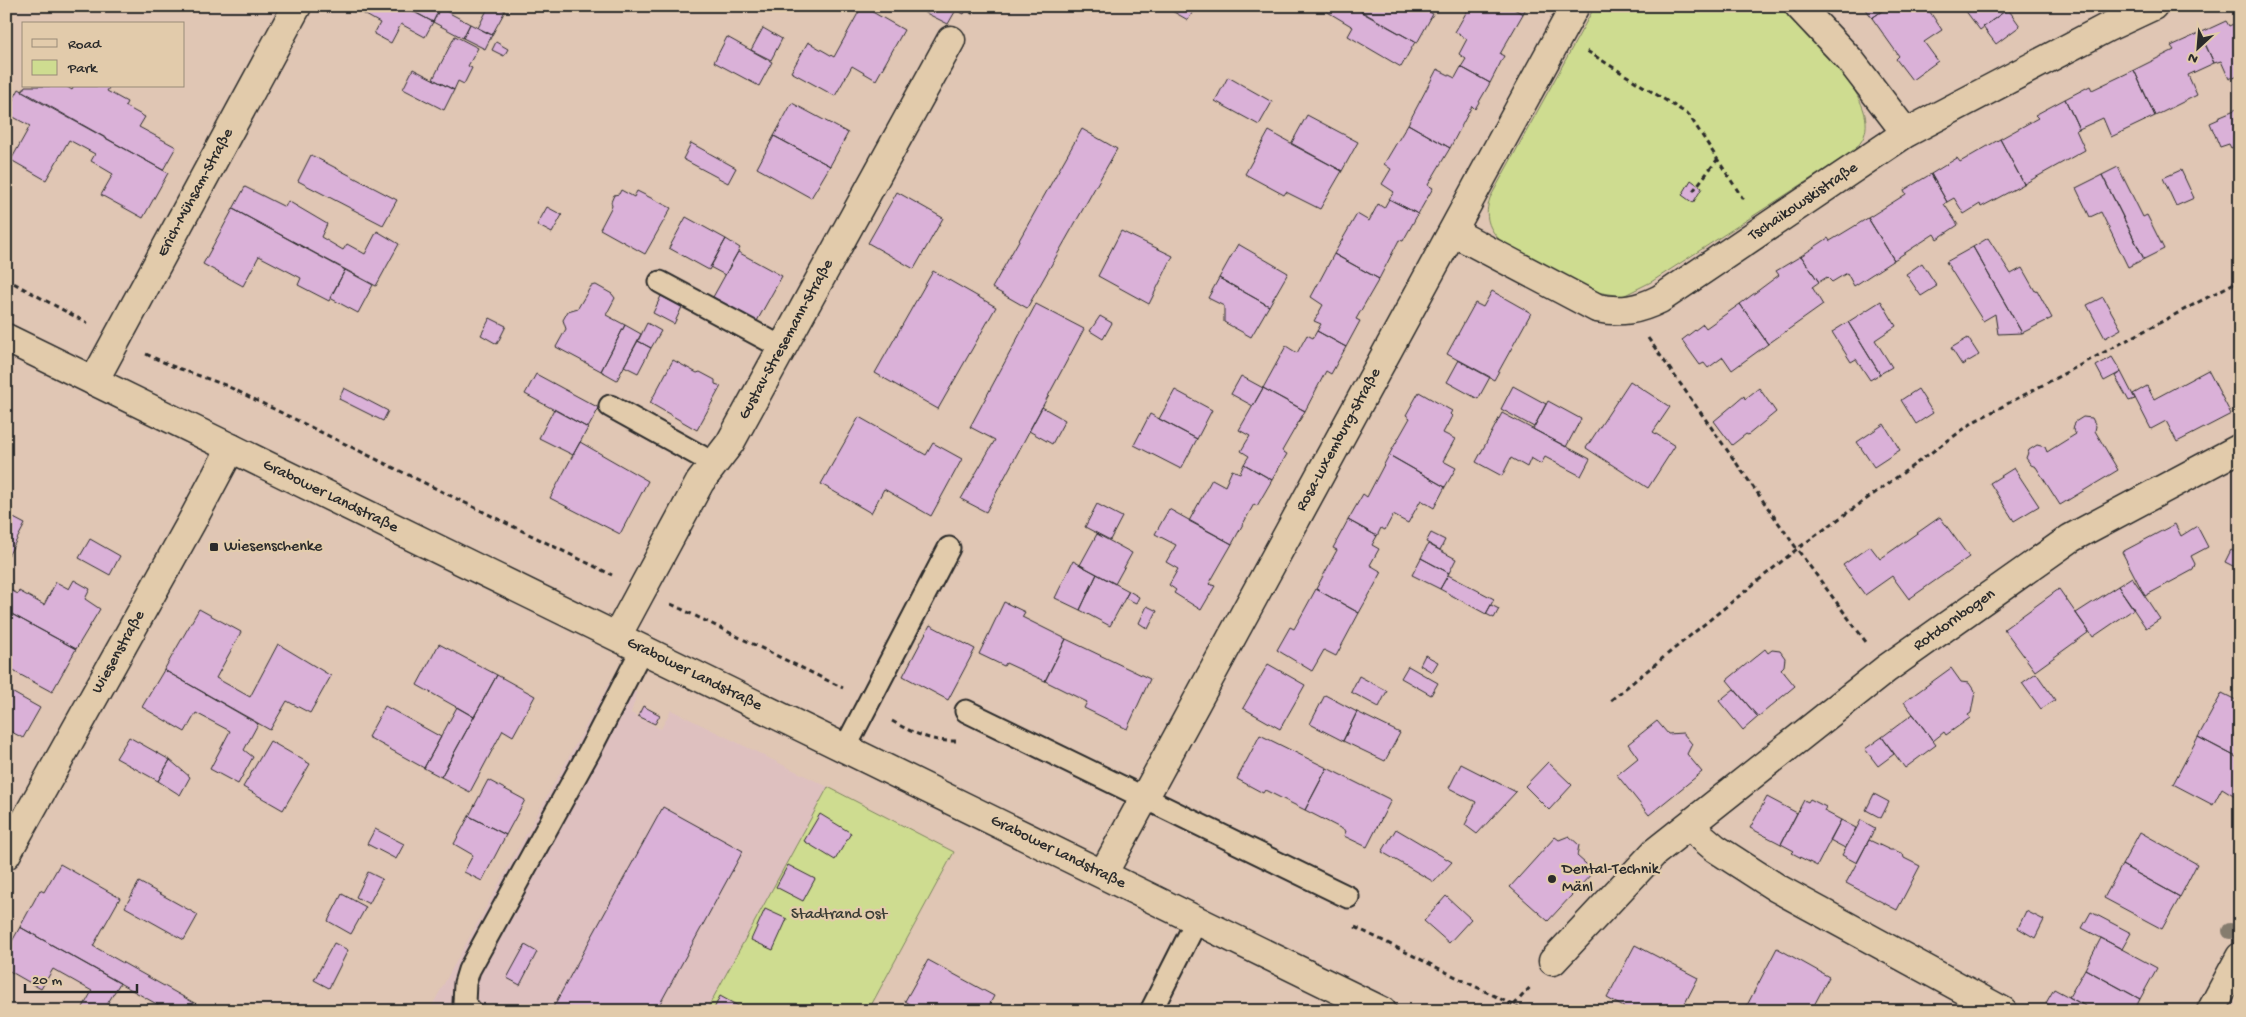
<svg xmlns="http://www.w3.org/2000/svg" width="2246" height="1017" font-family="'Gochi Hand',sans-serif">
  <style>
    .built { fill: #dec0bf }
    .green { fill: #cedc90; stroke: #7c845e }
    .building { fill: #dab1d8; stroke: #2b2b2b }
    .lines { fill: none; stroke-linecap: round; stroke-linejoin: round }
    .lane-casing { stroke: #2b2b2b; stroke-width: 25 }
    .street-casing { stroke: #2b2b2b; stroke-width: 31 }
    .secondary-casing { stroke: #2b2b2b; stroke-width: 31 }
    .path { stroke: #2b2b2b; stroke-width: 3; stroke-dasharray: 5 4; stroke-linecap: butt }
    .lane { stroke: #e2cbab; stroke-width: 21 }
    .street { stroke: #e2cbab; stroke-width: 28 }
    .secondary { stroke: #e2cbab; stroke-width: 28 }
    .tree { fill: #857b6e }
    .poi-dot { fill: #2b2b2b; stroke: #e2cbab; stroke-width: 2 }
    .labels { text-anchor: middle; dominant-baseline: central; stroke-width: 4.5; stroke-linejoin: round; paint-order: stroke }
    .street-label { font-size: 16px; fill: #2b2b2b; stroke: #e2cbab }
    .poi-label { font-size: 16px; fill: #2b2b2b; stroke: #e2cbab; text-anchor: start }
    .park-label { font-size: 16px; fill: #3b3d35; stroke: #e2cbab }
  </style>
  <rect width="100%" height="100%" fill="#e0c6b4"/>
  <filter id="ink" filterUnits="userSpaceOnUse"><feTurbulence type="fractalNoise" baseFrequency=".02" numOctaves="2"/><feDisplacementMap in="SourceGraphic" scale="10" xChannelSelector="R" yChannelSelector="G"/><feConvolveMatrix kernelMatrix="1 2 1 2 8 2 1 2 1" color-interpolation-filters="sRGB"/></filter>
  <g filter="url(#ink)">
    <path class="built" d="M611,680L637,693L631,713L661,729L671,710L828,787L706,1011H429Z"/>
    <path class="green" d="M1595,6H1778C1804,31 1876,94 1865,133C1863,141 1858,146 1852,152L1651,282L1623,296L1596,292L1502,242C1488,229 1484,216 1490,198Z
      M828,787L954,852L868,1011H706Z"/>
    <path class="building" d="M350,6H403L433,22L425,37L401,24L391,43L374,34L380,23Z
      M403,6H436L440,8L433,22Z
      M489,6H496L505,11L492,35L478,28Z
      M862,6L904,30L876,80L852,66L835,96L791,72L808,42L834,57Z
      M920,6H948L956,10L948,24L918,9Z
      M948,6H968L964,14Z
      M1163,6H1196L1188,20Z
      M1329,6H1352L1415,42L1401,67L1348,36L1353,27L1326,11Z
      M1364,6H1390L1397,10L1399,6H1418L1433,14L1417,43L1361,12Z
      M1470,6H1509L1523,14L1500,54L1504,56L1490,83L1461,67L1466,59L1459,54L1467,39L1455,32Z
      M1509,6H1527L1523,14Z
      M1864,6H1889L1872,18Z
      M1889,6H1926L1942,30L1924,42L1938,61L1912,80L1896,59L1899,56L1872,18Z
      M1962,6H2011L1980,30Z
      M440,8L470,24L463,38L433,22Z
      M2008,9L2020,26L1996,44L1983,27Z
      M2226,21L2229,26L2240,21V74L2229,79L2221,61L2214,63L2200,33Z
      M470,24L492,35L485,49L463,38Z
      M763,28L782,39L771,60L751,50Z
      M2200,33L2214,63L2188,75L2197,95L2155,116L2134,70L2174,50L2171,46Z
      M455,36L478,48L468,66L472,68L464,84L458,81L454,90L433,79Z
      M727,37L772,62L759,86L714,62Z
      M496,42L508,49L504,56L492,50Z
      M1461,67L1490,83L1475,109L1472,106L1450,148L1408,124L1437,69L1455,78Z
      M413,69L454,90L444,110L403,89Z
      M2134,70L2155,116L2111,137L2103,118L2079,129L2065,99L2090,86L2092,90Z
      M1228,77L1272,102L1259,125L1215,101Z
      M25,86H66L72,90L74,86H110L107,91L127,102L125,106L145,117L139,127L176,147L163,170L22,92Z
      M19,89L168,173L143,218L101,195L113,174L91,161L95,154L69,140L46,180L11,160L30,126L6,113Z
      M2065,99L2079,129L2076,130L2085,150L2024,184L2000,139L2038,118L2035,115Z
      M792,103L848,133L830,166L774,136Z
      M2237,109L2240,114V144L2231,148L2229,144L2220,147L2210,123L2219,119L2218,117Z
      M1307,115L1358,142L1342,171L1291,144Z
      M1408,124L1450,148L1428,185L1433,188L1418,214L1389,199L1394,192L1382,184L1391,169L1384,164Z
      M1082,129L1117,149L1027,308L992,288Z
      M1269,131L1342,171L1320,209L1286,192L1284,195L1245,174Z
      M774,136L830,166L811,198L757,168Z
      M2000,139L2024,184L1981,207L1980,204L1964,214L1954,198L1947,202L1931,174L1957,158L1960,162Z
      M691,143L736,168L728,183L683,159Z
      M311,155L397,200L383,225L298,181Z
      M2118,167L2143,217L2147,215L2164,249L2144,259L2102,175Z
      M2181,170L2194,198L2176,206L2163,178Z
      M1931,174L1947,202L1944,204L1958,225L1937,239L1934,234L1894,260L1868,218L1906,194L1904,190Z
      M2102,175L2144,259L2128,267L2101,212L2090,217L2076,188Z
      M1691,180L1702,188L1693,203L1682,195Z
      M245,187L285,207L288,201L327,224L321,237L343,250L347,244L365,254L377,231L399,244L376,286L233,209Z
      M621,190L634,197L637,191L671,208L645,254L600,229L612,206L611,202L614,195L619,194Z
      M897,192L943,218L914,269L868,243Z
      M1389,199L1418,214L1403,241L1399,240L1379,279L1334,254L1357,214L1369,221L1378,204L1384,208Z
      M547,207L562,215L552,233L537,225Z
      M233,209L345,270L329,301L298,285L301,278L259,256L243,286L203,264Z
      M686,217L726,239L709,270L669,248Z
      M1868,218L1894,260L1854,286L1847,273L1832,282L1827,277L1819,282L1801,256L1828,238L1830,241Z
      M1121,231L1173,256L1149,304L1098,276Z
      M1988,238L2011,274L2022,268L2035,291L2037,290L2052,318L2022,333L1973,247Z
      M726,239L740,248L725,275L710,267Z
      M1238,244L1288,273L1269,306L1219,278Z
      M1973,247L2022,333L1998,334L1995,314L1983,321L1946,262Z
      M738,252L782,276L757,321L713,297Z
      M1334,254L1379,279L1356,319L1360,321L1346,347L1317,331L1321,324L1314,321L1323,305L1311,297Z
      M1801,256L1819,282L1812,287L1823,305L1768,344L1740,304L1779,275L1776,271Z
      M1922,263L1937,286L1921,296L1906,274Z
      M345,270L373,285L358,313L330,298Z
      M933,271L996,307L938,409L875,373Z
      M1219,278L1269,306L1251,337L1224,322V306L1208,298Z
      M596,285L612,294L615,298L606,315L625,325L601,371L556,347L566,329L563,320L568,311L578,308L591,286Z
      M1492,291L1531,313L1494,380L1447,354L1475,303L1483,307Z
      M661,296L682,307L674,324L653,313Z
      M2103,297L2121,329L2105,338L2087,305Z
      M1881,301L1896,326L1875,340L1892,367L1880,374L1848,322Z
      M1036,304L1084,329L986,512L961,499L995,440L970,427Z
      M1740,304L1768,344L1732,370L1723,357L1708,368L1704,363L1700,365L1682,340L1703,324L1706,328Z
      M1100,316L1112,323L1103,339L1090,331Z
      M490,318L506,326L497,344L481,335Z
      M1848,322L1880,374L1870,380L1856,359L1851,362L1832,332Z
      M647,323L661,331L651,348L638,341Z
      M625,325L641,334L617,380L601,371Z
      M1317,331L1346,347L1331,374L1326,371L1305,411L1263,388L1286,346L1297,353L1307,335L1313,338Z
      M1968,338L1979,355L1962,365L1951,348Z
      M638,341L651,348L638,373L624,366Z
      M2112,357L2121,372L2104,381L2096,366Z
      M673,360L697,373L700,372L715,380V384L721,386L697,430L650,403Z
      M1459,360L1490,377L1478,399L1447,382Z
      M2208,370L2231,414L2177,442L2166,421L2151,429L2133,394L2147,386L2154,399Z
      M2121,372L2135,399L2129,401L2115,376Z
      M536,374L599,408L588,428L525,394Z
      M1241,376L1263,388L1253,406L1231,394Z
      M1630,381L1670,407L1653,432L1675,446L1648,488L1586,448Z
      M1513,386L1546,404L1534,427L1501,409Z
      M344,388L388,411L383,421L339,399Z
      M1263,388L1305,411L1282,451L1287,454L1272,480L1244,464L1249,456L1241,451L1250,436L1239,430Z
      M1759,388L1776,412L1748,435L1746,434L1732,445L1714,421L1744,396L1745,399Z
      M1918,389L1933,413L1916,424L1901,400Z
      M1175,390L1212,410L1197,439L1159,419Z
      M1419,392L1452,411L1450,414L1452,416L1443,433L1455,439L1443,461L1456,468L1445,487L1389,455L1410,418L1406,415Z
      M1548,401L1581,419L1566,447L1533,429Z
      M1042,407L1065,420L1052,444L1029,431Z
      M554,409L588,428L573,455L539,438Z
      M1502,413L1590,459L1581,476L1545,457L1541,464L1531,458L1527,467L1511,458L1502,476L1476,462Z
      M1150,414L1197,439L1181,469L1134,445Z
      M859,417L926,455L933,443L962,459L931,516L884,489L871,513L821,484Z
      M2083,417L2092,418L2096,426L2095,431L2118,470L2060,505L2036,467L2031,465L2026,458L2029,450L2037,445L2045,447L2047,452L2076,434L2073,430L2075,422Z
      M1884,424L1900,450L1874,467L1857,442Z
      M580,442L648,481L620,534L550,498Z
      M1389,455L1445,487L1434,508L1421,500L1408,523L1393,515L1385,530L1381,528L1377,536L1348,520L1363,494L1367,497Z
      M1244,464L1272,480L1257,506L1254,504L1232,544L1189,521L1212,479L1225,486L1232,470L1240,473Z
      M2014,468L2039,506L2014,521L1990,483Z
      M1097,504L1122,517L1110,540L1085,527Z
      M1169,509L1232,544L1209,584L1215,586L1201,610L1174,593L1176,590L1169,585L1178,569L1166,562L1176,545L1155,534Z
      M6,514L25,524L6,560Z
      M1940,517L1969,557L1909,599L1892,576L1865,595L1843,565L1870,546L1880,559Z
      M1348,520L1377,536L1372,545L1379,549L1370,565L1382,572L1359,613L1316,589L1337,550L1333,548Z
      M2175,524L2181,536L2197,526L2208,547L2191,556L2195,564L2193,570L2145,596L2122,552Z
      M1431,533L1445,540L1440,550L1426,542Z
      M1097,534L1132,553L1115,584L1080,565Z
      M90,539L120,556L110,575L79,558Z
      M1428,544L1456,559L1449,573L1421,558Z
      M2231,550L2240,555L2235,567L2225,562Z
      M1421,558L1449,573L1440,589L1412,575Z
      M1073,561L1097,574L1080,610L1055,598Z
      M1097,574L1129,591L1110,626L1080,610Z
      M1448,575L1494,599L1486,614L1440,589Z
      M2132,577L2160,619L2146,628L2118,586Z
      M74,580L90,589L85,599L100,609L76,649L6,611V588L18,594L19,591L44,605L56,582L69,589Z
      M2118,586L2134,609L2093,637L2076,613Z
      M1316,589L1359,613L1336,656L1324,650L1312,671L1277,650L1290,627L1294,629Z
      M2059,589L2089,632L2035,671L2004,629Z
      M1129,591L1139,597L1136,603L1125,598Z
      M1004,602L1025,612L1022,617L1066,639L1045,681L1006,663L1004,666L979,654Z
      M1491,605L1499,609L1494,618L1486,614Z
      M1147,606L1157,611L1148,629L1139,623Z
      M199,609L241,632L216,678L250,697L278,644L331,676L310,713L287,701L270,730L164,670Z
      M6,611L76,649L52,692L6,667Z
      M930,625L975,649L948,700L903,676Z
      M1066,639L1150,679L1127,729L1084,708L1087,702L1045,681Z
      M439,644L497,675L474,717L417,685Z
      M1765,649L1768,653L1772,650L1780,651L1785,658L1784,666L1781,669L1795,686L1758,717L1727,680Z
      M1425,655L1438,662L1432,672L1420,665Z
      M1268,664L1305,685L1280,729L1243,708Z
      M1408,666L1438,683L1431,695L1401,678Z
      M1951,668L1961,682L1969,683L1975,692L1971,713L1968,715L1970,718L1946,735L1944,732L1933,741L1904,702Z
      M164,670L258,724L244,750L253,757L238,784L210,769L230,731L196,713L185,732L142,707Z
      M2036,673L2055,700L2041,709L2022,683Z
      M497,675L535,696L513,736L503,730L470,792L441,777Z
      M1359,676L1387,691L1379,707L1351,692Z
      M1734,689L1758,717L1743,730L1719,701Z
      M8,690L40,708L23,738L6,729Z
      M2222,693L2240,702V759L2198,737Z
      M1325,695L1357,712L1343,741L1310,724Z
      M385,706L441,737L424,768L368,737Z
      M643,706L660,715L655,724L638,716Z
      M457,707L474,717L441,777L424,768Z
      M1357,712L1400,733L1385,761L1343,741Z
      M1913,714L1936,745L1905,768L1882,737Z
      M1657,721L1668,734L1683,733L1692,744L1687,754L1702,772L1649,815L1617,775L1638,758L1628,744Z
      M1260,735L1327,768L1305,810L1265,790L1263,793L1237,779Z
      M129,737L170,760L158,781L116,758Z
      M1882,737L1894,754L1878,766L1865,749Z
      M2198,737L2240,759V787L2235,796L2222,788L2213,805L2173,784Z
      M270,741L310,764L283,810L243,787Z
      M170,760L190,777L180,795L158,781Z
      M1548,762L1572,785L1549,810L1525,786Z
      M1461,764L1516,792L1477,834L1465,825L1476,802L1449,788Z
      M1327,768L1391,800L1367,847L1344,836L1346,831L1305,810Z
      M488,780L525,800L506,835L469,816Z
      M1874,794L1889,802L1881,818L1866,810Z
      M1767,797L1797,813L1781,844L1750,828Z
      M1810,799L1826,807L1824,811L1841,820L1817,866L1792,853L1794,851L1781,844L1804,800L1808,802Z
      M663,807L743,851L656,1011H551Z
      M820,814L851,833L835,860L804,841Z
      M469,816L506,835L482,881L464,872L473,855L454,844Z
      M1841,820L1856,828L1845,848L1830,840Z
      M1861,820L1875,828L1857,863L1842,855Z
      M375,829L404,844L396,859L367,844Z
      M1396,829L1452,862L1434,882L1382,852Z
      M2140,832L2197,864L2180,897L2122,865Z
      M1569,836L1579,845L1577,856L1594,871L1548,921L1510,887L1555,837L1559,840Z
      M1869,840L1890,850H1894L1903,854L1904,858L1920,866L1897,910L1846,883Z
      M60,864L120,898L93,946L205,1009L204,1011H169L20,927L40,890L44,892Z
      M788,865L815,879L803,901L776,887Z
      M2122,865L2180,897L2162,929L2104,898Z
      M368,872L382,879L369,904L356,897Z
      M139,882L198,915L184,940L125,907Z
      M342,894L366,907L351,934L328,921Z
      M1446,896L1471,919L1449,943L1424,921Z
      M765,909L787,919L773,950L751,940Z
      M2026,911L2044,920L2035,938L2018,928Z
      M2091,912L2131,933L2122,949L2082,928Z
      M20,927L120,983L103,1011H81L92,991L53,969L41,989L6,969V952Z
      M2101,938L2157,968L2140,999L2085,969Z
      M334,943L348,950L329,988L314,980Z
      M525,945L537,952L520,985L507,978Z
      M1635,945L1698,978L1681,1011H1631L1607,998Z
      M1777,948L1829,977L1811,1011H1744Z
      M928,960L994,996L986,1011H922L905,1001Z
      M2085,969L2140,999L2134,1011H2094L2069,997Z
      M2054,989L2069,997L2094,1011H2061L2046,1003Z
      M720,996L742,1008L741,1011H713Z"/>
    <g class="lines">
      <g class="lane-casing">
        <path id="lane" d="M660,282L783,348
          M610,406L713,463
          M966,711L1348,897
          M845,748L949,548
          M471,1011L464,1003L465,983L469,970L590,750L642,649
          M1151,1011L1197,920"/>
      </g>
      <g class="street-casing">
        <g id="street">
          <path d="M1799,6L1850,60L1906,133"/>
          <path id="s1" d="M1453,232L1597,308C1621,313 1638,310 1660,299L1906,133L2106,28L2153,6"/>
          <path id="s2" d="M94,381L297,6"/>
          <path id="s3" d="M617,636L700,482L730,443L951,40"/>
          <path d="M1689,826L1715,848L1777,888L2003,1011"/>
          <path id="s4" d="M6,855L191,523L231,448"/>
          <path id="s5" d="M1103,874L1575,6"/>
          <path id="s6" d="M1553,961L1655,852L1886,669L2071,538L2240,448"/>
          <path d="M2211,1011L2240,957"/>
        </g>
      </g>
      <g class="secondary-casing">
        <g id="secondary">
          <path id="s7" d="M6,338L1382,1011"/>
        </g>
      </g>
      <path class="path" d="M971,14L976,6
        M1587,51L1689,115L1745,202
        M1693,191L1717,160
        M6,279L87,323
        M1648,338L1797,549L1866,642
        M146,354L172,366L225,385L612,575
        M671,604L843,688
        M1611,700L1797,549L1975,421L2240,280
        M892,721C913,733 931,742 956,741
        M1355,927L1525,1011
        M1514,1005L1532,985"/>
      <use href="#lane" class="lane"/>
      <use href="#street" class="street"/>
      <use href="#secondary" class="secondary"/>
    </g>
    <circle class="tree" cx="2230" cy="931" r="8"/>
  </g>
  <g class="poi-dot">
    <rect x="209" y="542" width="10" height="10" rx="2.5"/>
    <circle cx="1552" cy="879" r="5"/>
  </g>
  <g class="labels">
    <g class="street-label">
      <text stroke="none"><textPath href="#s2" startOffset="214">Erich-Mühsam-Straße</textPath></text>
      <text stroke="none"><textPath href="#s1" startOffset="401">Tschaikowskistraße</textPath></text>
      <text stroke="none"><textPath href="#s3" startOffset="342">Gustav-Stresemann-Straße</textPath></text>
      <text stroke="none"><textPath href="#s5" startOffset="494">Rosa-Luxemburg-Straße</textPath></text>
      <text stroke="none"><textPath href="#s7" startOffset="361">Grabower Landstraße</textPath></text>
      <text stroke="none"><textPath href="#s6" startOffset="528">Rotdornbogen</textPath></text>
      <text stroke="none"><textPath href="#s4" startOffset="232">Wiesenstraße</textPath></text>
      <text stroke="none"><textPath href="#s7" startOffset="766">Grabower Landstraße</textPath></text>
      <text stroke="none"><textPath href="#s7" startOffset="1171">Grabower Landstraße</textPath></text>
    </g>
    <g class="poi-label">
      <text x="224" y="547">Wiesenschenke</text>
      <text x="1562" y="870">Dental-Technik<tspan x="1562" dy="18">Mänl</tspan></text>
    </g>
    <g class="park-label">
      <text x="839" y="915">Stadtrand Ost</text>
    </g>
  </g>
  <rect width="2246" height="1017" fill="none" stroke="#e2cbab" stroke-width="25"/>
  <rect x="12" y="12" width="2221" height="992" fill="none" stroke="#2b2b2b" stroke-width="2" filter="url(#ink)"/>
  <rect x="22" y="22" width="162" height="65" fill="#e2cbab" stroke="#998b78"/>
  <rect x="32" y="39" width="25" height="8" fill="#e2cbab" stroke="#998b78"/>
  <text x="68" y="48" font-size="15" fill="#2b2b2b">Road</text>
  <rect x="32" y="60" width="25" height="15" fill="#cedc90" stroke="#998b78"/>
  <text x="68" y="72" font-size="15" fill="#2b2b2b">Park</text>
  <g transform="translate(2198 48) rotate(206)" stroke="#e2cbab" stroke-width="4" paint-order="stroke">
  <path d="M0-4L9 19L0 12L-9 19Z" fill="#2b2b2b"/>
  <text y="-8" font-size="14" font-weight="bold" text-anchor="middle" fill="#2b2b2b">N</text>
  </g>
  <path d="M25 984v8h112v-8" fill="none" stroke="#2b2b2b" stroke-width="2.5"/>
  <text x="32" y="984" font-size="15" fill="#2b2b2b" stroke="#e2cbab" stroke-width="4" paint-order="stroke">20 m</text>
</svg>
